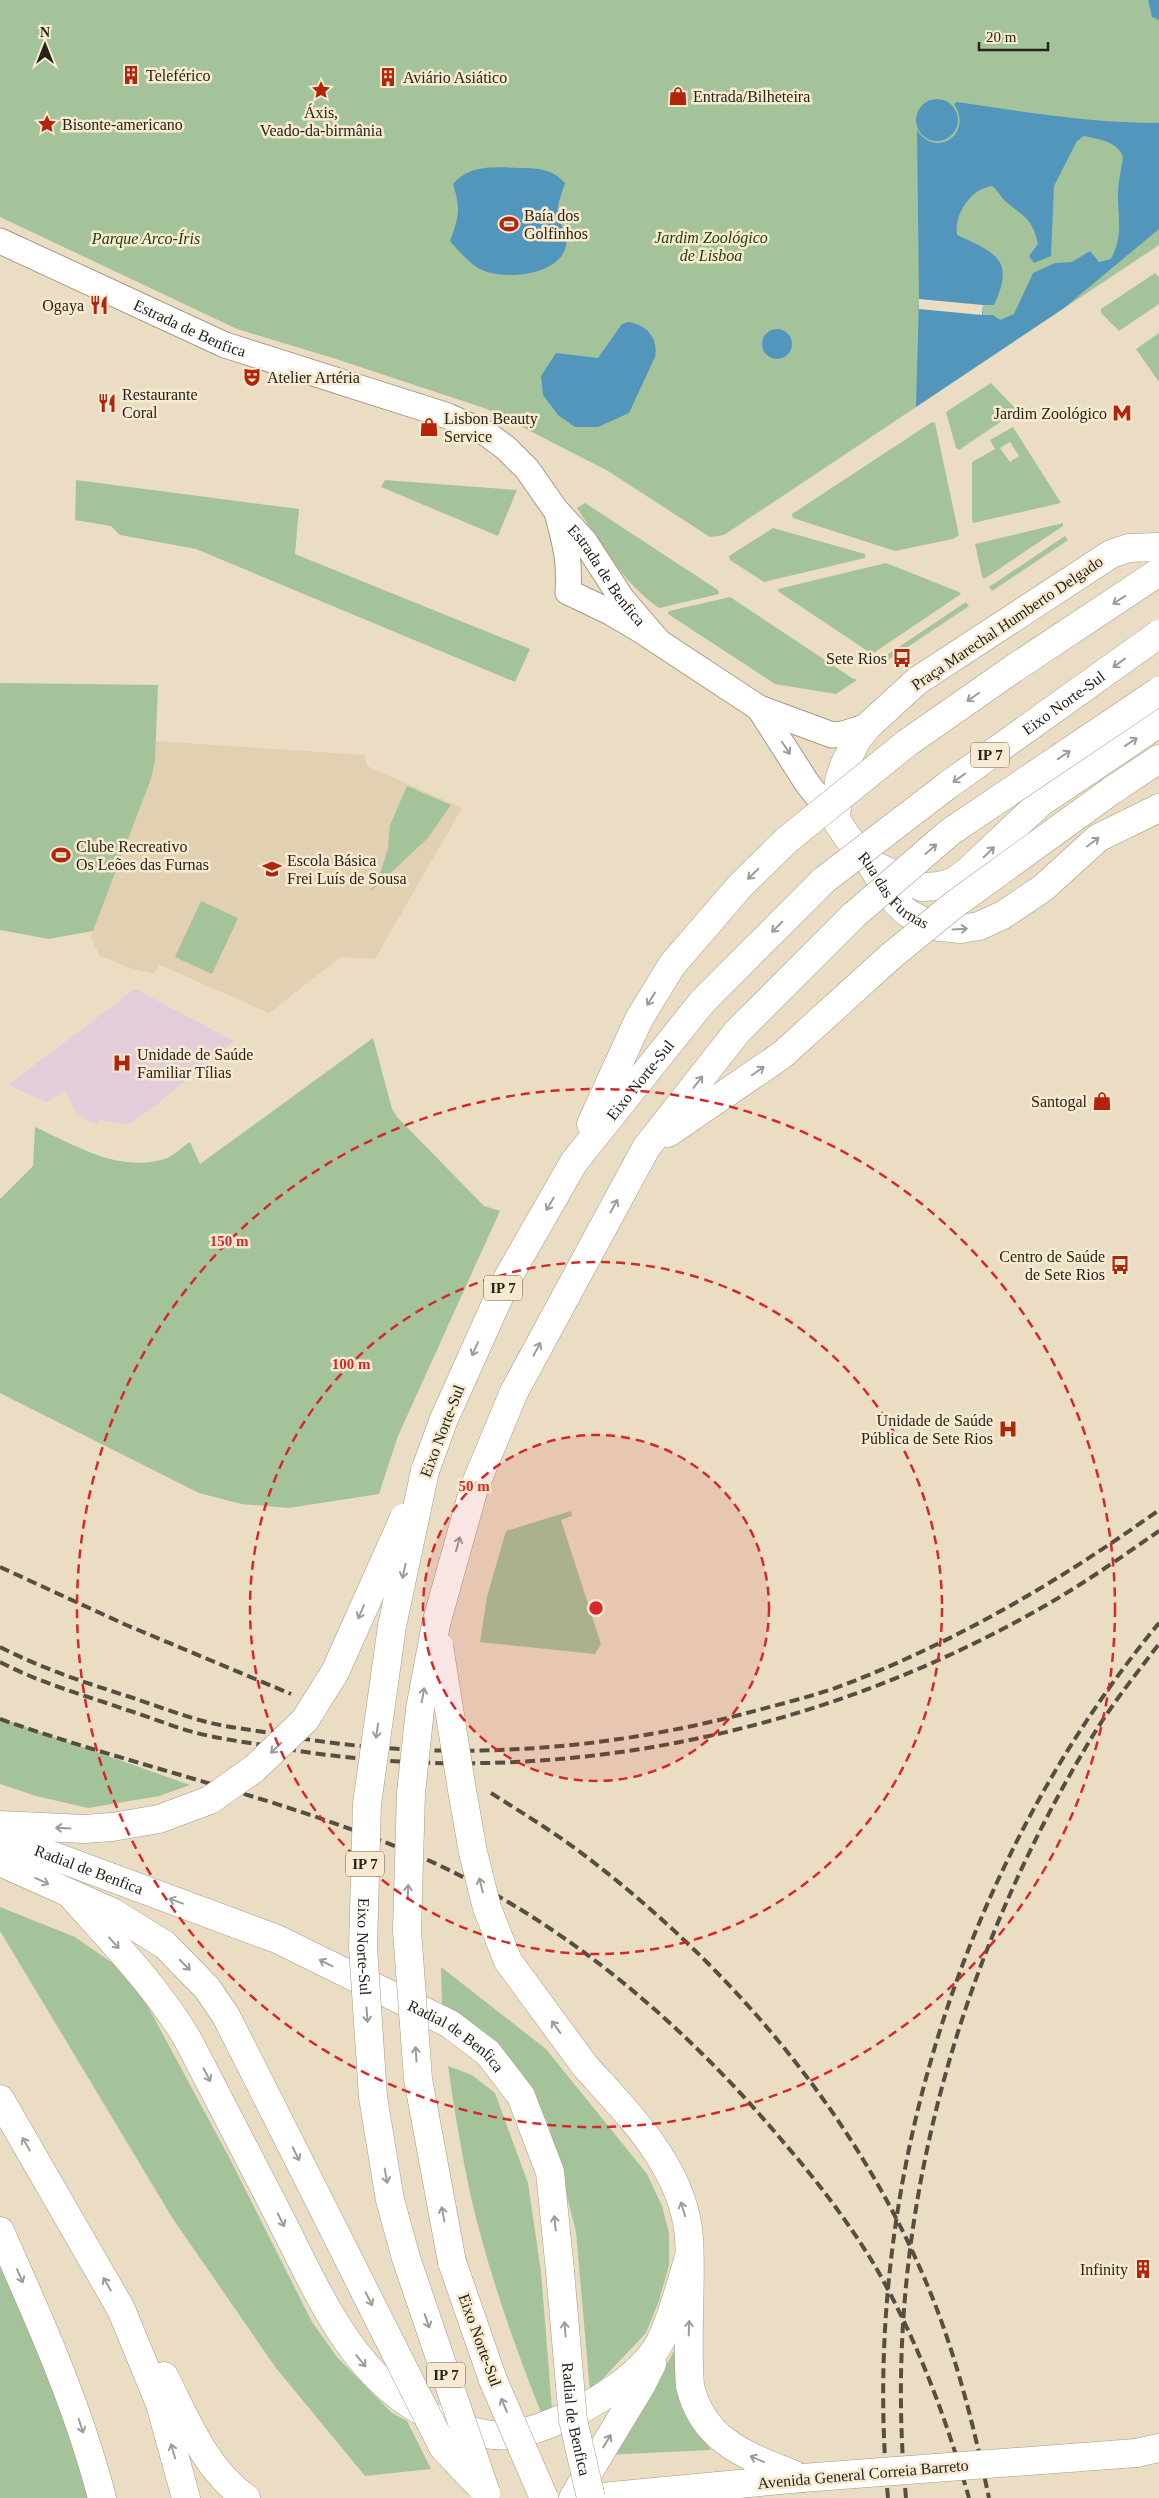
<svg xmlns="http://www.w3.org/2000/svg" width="1159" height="2498" font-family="Georgia,serif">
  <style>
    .built { fill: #e2d0b2 }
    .medical { fill: #e3cdda }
    .green { fill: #a5c39b; fill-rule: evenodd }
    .water { fill: #5396bb; fill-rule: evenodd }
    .pier { fill: #eaddc4 }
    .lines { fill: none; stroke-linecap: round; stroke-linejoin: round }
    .tertiary-casing { stroke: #a69983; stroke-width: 27 }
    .secondary-casing { stroke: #a69983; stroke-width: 29 }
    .primary-casing { stroke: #a69983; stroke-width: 29 }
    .trunk-casing { stroke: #a69983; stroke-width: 29 }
    .tertiary { stroke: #fff; stroke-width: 25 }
    .secondary { stroke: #fff; stroke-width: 28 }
    .primary { stroke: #fff; stroke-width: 28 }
    .trunk { stroke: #fff; stroke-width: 28 }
    .rail { stroke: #554e41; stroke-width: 4; stroke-dasharray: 10 5; stroke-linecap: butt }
    .secondary-bridge-casing { stroke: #a69983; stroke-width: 29; stroke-linecap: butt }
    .trunk-bridge-casing { stroke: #a69983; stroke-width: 29; stroke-linecap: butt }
    .secondary-bridge { stroke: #fff; stroke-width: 28 }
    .trunk-bridge { stroke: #fff; stroke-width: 28 }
    .oneway { stroke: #9e9c98 }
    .ring { fill: none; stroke: #d62828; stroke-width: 2.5; stroke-dasharray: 9 6 }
    .labels { text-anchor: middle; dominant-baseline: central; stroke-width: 5; stroke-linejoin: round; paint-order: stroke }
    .shield { fill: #f7ead1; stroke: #665f51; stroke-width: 1 }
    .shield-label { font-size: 15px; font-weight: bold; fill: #28231a }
    .poi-label { font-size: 16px; fill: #28231a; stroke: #f7ead1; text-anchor: start }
    .park-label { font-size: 16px; font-style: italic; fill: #183e05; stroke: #f7ead1 }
    .street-label { font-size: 16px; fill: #28231a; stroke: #f7ead1 }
    .centre { fill: #d62828; stroke: #f7ead1; stroke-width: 2.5 }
    .ring-label { font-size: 15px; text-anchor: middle; font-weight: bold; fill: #d62828; stroke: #f7ead1; stroke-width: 5; stroke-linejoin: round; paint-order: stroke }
  </style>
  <rect width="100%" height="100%" fill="#eaddc4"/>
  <path class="built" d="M156,741L364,755L367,766L462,808L375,959L341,957L269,1013L160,965L153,974L127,967L99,955L91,937L151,779L155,761Z"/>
  <path class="medical" d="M135,989L234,1041L150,1110L127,1125L100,1120L97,1124L85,1120L74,1109L66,1091L46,1102L8,1085Z"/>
  <path class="green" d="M0,0H1159V245L724,535L710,537L608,471L487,409L333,358L237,329L0,217Z
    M1155,273L1159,277V304L1119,331L1101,313V309Z
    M1159,333V382L1136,349Z
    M991,383L1015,408V412L959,450L956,448L946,412Z
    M932,422L935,423L959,535L953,539L895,551L793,518L792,514Z
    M1013,427L1061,503L973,523L972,520V462L995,449L990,440ZM1010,442L1019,456L1010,462L1000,448Z
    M76,480L299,509L295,554L530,649L515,682L196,549L120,535L111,526L75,520Z
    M385,480L517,490L498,536L381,487Z
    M585,503L718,590L719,594L659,608C622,582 602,545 577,508Z
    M1063,523V526L984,579L982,576L975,544Z
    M773,528L865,554V558L764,582L730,560L729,556Z
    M1065,536L1068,540L992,591L989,587Z
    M886,563L959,592L961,594L872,654L779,592L778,589Z
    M730,597L852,678L857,680L836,694L775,684L668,614L669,611Z
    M966,602L969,606L885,662L881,659Z
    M0,683L158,685L155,761L151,779L93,931L49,939L0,930Z
    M407,786L451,805L427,839L370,892L381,871L388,848L390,825Z
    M201,901L238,918L212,974L175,957Z
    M373,1038L392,1109L397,1117L484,1206L500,1211L398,1436L379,1494L289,1508L241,1504L199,1493L0,1393V1199L33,1166L35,1127C75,1145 118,1173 164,1159C173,1157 182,1147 190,1142L200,1164Z
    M571,1511L572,1516L561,1520L601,1644L595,1654L480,1642L487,1597L506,1531Z
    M0,1718L190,1785L159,1796L88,1808L36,1796L0,1784Z
    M0,1907L75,1937L114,1964L146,2003L230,2159L312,2322L337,2357L392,2413L407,2421L431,2469L365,2476L276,2368L173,2219L0,1931Z
    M441,1967L546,2049L647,2174L662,2206L669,2233V2265L659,2301L646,2333L590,2392L576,2232L549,2126L533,2093L442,2006Z
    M448,2066L472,2075L495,2093L528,2183L541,2272L554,2434L550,2435C518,2356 489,2276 470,2193C461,2151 454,2108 448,2066Z
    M0,2235L104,2498H0Z
    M675,2349L689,2418L711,2450L603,2455L657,2382Z"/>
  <path class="water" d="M1148,0H1159V20L1152,17Z
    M916 120a21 21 0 1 1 42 0a21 21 0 1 1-42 0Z
    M957,102C1024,112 1091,123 1159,123V229L1064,308L916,407L919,299L917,130C935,159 974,134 954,104ZM1084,136C1099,139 1118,142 1123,157C1121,171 1117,187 1118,201C1119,224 1122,237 1111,259L1099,262L1090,251L1072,262L1055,263L1033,273L1014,314L1000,320L993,315H983V305H994C1016,259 994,252 957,235C954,215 970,189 992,186C998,190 1000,196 1005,201C1024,217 1032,217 1038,244L1029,256L1034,263L1051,256L1054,186L1077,141Z
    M528,168C544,169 554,171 565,183C562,193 556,206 558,217C561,227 569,234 566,246C559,277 500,281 478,268C467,261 458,250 450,241C459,216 461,210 453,184C471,162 502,168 528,168Z
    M628,322C646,324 659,338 655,357L629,413L598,427H575L558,415L543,395L541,376L556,353L598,358L622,324Z
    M762 344a15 15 0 1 1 30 0a15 15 0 1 1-30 0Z"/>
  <path class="pier" d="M919,299L983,305L982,315L919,309Z"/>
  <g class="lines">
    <g class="tertiary-casing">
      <g id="tertiary">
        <path id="s1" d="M0,241L225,345L448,416L487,434L506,448L527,469L555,509L585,542L622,599L658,641"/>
        <path d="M558,516C566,547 570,560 568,592L610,612L642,631L759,708L832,735L843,734L868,726"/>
        <path d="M759,708L807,783L836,820"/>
      </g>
    </g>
    <g class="secondary-casing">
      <path id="secondary" d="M1136,2453L1159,2448
        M591,2498L802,2478"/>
    </g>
    <g class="primary-casing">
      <g id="primary">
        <path id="s2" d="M1159,547L1129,548L1111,554L917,681L868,726L858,738L844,765L839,781L836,820L848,838L870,863L891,897L906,912L931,926L961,929L979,926L1003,915L1043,888L1098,838L1159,808"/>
        <path d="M878,867L922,887L939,886L953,882L967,872L1040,803L1159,723"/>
      </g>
    </g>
    <g class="trunk-casing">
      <g id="trunk">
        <path d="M1013,669L1159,572"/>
        <path d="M1111,791L1159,759"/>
        <path d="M591,1124L639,1019L672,965L740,886L788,839"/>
        <path d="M668,1133L782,1055L891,956"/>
        <path id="s3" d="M425,1471L444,1419L507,1279L574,1162L703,1001L824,880"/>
        <path d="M436,1624L474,1488L514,1392L646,1148L737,1032L854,915"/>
        <path d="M0,1825L84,1829L112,1827"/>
        <path id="s4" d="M0,1836L277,1939L450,2024L488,2053L521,2096L550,2172L560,2271"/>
        <path d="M0,1862L112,1912L165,1945L207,1988L226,2016L274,2111"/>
        <path d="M70,1894C112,1941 154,1984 187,2038C217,2096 247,2154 277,2212C320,2295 356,2392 452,2425C495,2440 513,2439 554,2422C589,2408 642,2376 660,2342C673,2316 680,2285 689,2257"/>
        <path d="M585,2066C629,2115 684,2168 689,2238C692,2287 686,2337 690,2386C704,2445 752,2457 802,2478"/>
        <path d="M0,2099L121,2309L160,2404L186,2498"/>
        <path d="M0,2231C39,2319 78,2405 102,2498"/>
        <path d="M452,2262L493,2380"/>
        <path d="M164,2376C186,2419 205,2469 246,2498"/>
        <path d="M573,2498L642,2384L652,2364"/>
      </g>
    </g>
    <use href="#tertiary" class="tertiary"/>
    <use href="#secondary" class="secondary"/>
    <use href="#primary" class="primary"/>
    <use href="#trunk" class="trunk"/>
    <path class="rail" d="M0,1567L124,1624L291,1694
      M0,1647C41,1668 83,1682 127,1696C152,1704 177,1714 203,1721C224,1727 247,1729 270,1733C427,1763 591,1754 747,1713C784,1703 823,1694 859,1679C968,1635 1064,1578 1159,1510
      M0,1662C40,1683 84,1695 127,1710C150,1717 173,1727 197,1733C220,1739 245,1742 269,1746C532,1794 810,1740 1041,1608C1082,1585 1120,1558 1159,1531
      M0,1719C137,1767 280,1797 414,1854C559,1916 685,2024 785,2144C818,2182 849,2223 875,2266C917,2339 946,2418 969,2498
      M491,1793C524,1814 557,1834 588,1858C730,1967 852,2110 923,2275C954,2346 973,2422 989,2498
      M888,2498C859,2190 962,1861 1159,1623
      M906,2498C880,2233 955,1963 1092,1737C1112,1704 1136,1674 1159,1644"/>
    <g class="secondary-bridge-casing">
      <path id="secondary-bridge" d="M802,2478L1136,2453"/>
    </g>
    <g class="trunk-bridge-casing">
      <g id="trunk-bridge">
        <path d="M788,839L907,743L1013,669"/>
        <path id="s5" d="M824,880L948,785L1159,634"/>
        <path d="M854,915L950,832L1159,691"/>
        <path d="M891,956L955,904L1111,791"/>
        <path id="s6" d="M425,1471L392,1626L367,1804L363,1947L373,2097L390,2200L406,2258L486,2493"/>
        <path d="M436,1624L420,1709L411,1793L407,1930L418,2079L452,2262"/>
        <path d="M439,1646L462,1790L473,1852L487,1908L508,1961L585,2066"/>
        <path d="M112,1827L159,1819L210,1800L255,1768L305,1720L335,1672L404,1518"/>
        <path d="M274,2111L443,2447L480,2486"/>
        <path id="s7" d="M560,2271L573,2420L591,2498"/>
        <path d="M493,2380L544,2498"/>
      </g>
    </g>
    <use href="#secondary-bridge" class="secondary-bridge"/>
    <use href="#trunk-bridge" class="trunk-bridge"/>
  </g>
  <defs><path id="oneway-shaft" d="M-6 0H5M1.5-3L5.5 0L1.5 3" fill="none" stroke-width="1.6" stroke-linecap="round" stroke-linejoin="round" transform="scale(1.25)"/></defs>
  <g class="oneway">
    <use href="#oneway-shaft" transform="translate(1119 600) rotate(147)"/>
    <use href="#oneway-shaft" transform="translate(1119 663) rotate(144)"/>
    <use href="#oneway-shaft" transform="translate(973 697) rotate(145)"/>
    <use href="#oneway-shaft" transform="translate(1131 742) rotate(-34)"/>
    <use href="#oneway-shaft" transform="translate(786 748) rotate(56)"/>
    <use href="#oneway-shaft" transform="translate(1064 755) rotate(-34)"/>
    <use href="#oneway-shaft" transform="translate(959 778) rotate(144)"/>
    <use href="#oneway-shaft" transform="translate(1093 842) rotate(-37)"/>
    <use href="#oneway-shaft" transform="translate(931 849) rotate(-41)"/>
    <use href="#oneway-shaft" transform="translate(989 852) rotate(-44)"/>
    <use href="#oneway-shaft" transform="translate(753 874) rotate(136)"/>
    <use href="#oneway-shaft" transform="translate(777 927) rotate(135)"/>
    <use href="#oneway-shaft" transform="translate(960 929) rotate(-3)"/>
    <use href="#oneway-shaft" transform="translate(651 999) rotate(122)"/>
    <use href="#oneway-shaft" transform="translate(758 1071) rotate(-35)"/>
    <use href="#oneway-shaft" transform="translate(698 1082) rotate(-52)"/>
    <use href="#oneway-shaft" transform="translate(550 1204) rotate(120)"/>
    <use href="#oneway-shaft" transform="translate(614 1206) rotate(-61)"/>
    <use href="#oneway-shaft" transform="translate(475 1349) rotate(114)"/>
    <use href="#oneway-shaft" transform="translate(537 1349) rotate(-62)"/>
    <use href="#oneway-shaft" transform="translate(458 1544) rotate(-74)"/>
    <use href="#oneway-shaft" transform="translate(404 1571) rotate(102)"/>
    <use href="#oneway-shaft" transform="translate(361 1612) rotate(114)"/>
    <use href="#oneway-shaft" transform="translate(423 1695) rotate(-80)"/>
    <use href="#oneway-shaft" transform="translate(377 1731) rotate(98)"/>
    <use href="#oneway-shaft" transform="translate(276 1748) rotate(136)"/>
    <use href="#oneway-shaft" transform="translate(63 1828) rotate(-177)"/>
    <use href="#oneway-shaft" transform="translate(42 1881) rotate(25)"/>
    <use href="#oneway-shaft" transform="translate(481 1885) rotate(-104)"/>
    <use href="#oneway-shaft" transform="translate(408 1892) rotate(-88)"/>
    <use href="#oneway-shaft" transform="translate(176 1901) rotate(-160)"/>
    <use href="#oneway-shaft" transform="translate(114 1943) rotate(48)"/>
    <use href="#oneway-shaft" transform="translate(326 1963) rotate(-154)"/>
    <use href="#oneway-shaft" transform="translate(185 1965) rotate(45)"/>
    <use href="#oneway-shaft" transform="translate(367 2015) rotate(86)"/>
    <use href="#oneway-shaft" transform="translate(556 2027) rotate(-126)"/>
    <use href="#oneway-shaft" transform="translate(416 2054) rotate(-94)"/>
    <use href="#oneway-shaft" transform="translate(207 2075) rotate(63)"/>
    <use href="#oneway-shaft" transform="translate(26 2144) rotate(-120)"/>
    <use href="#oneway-shaft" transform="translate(296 2154) rotate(63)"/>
    <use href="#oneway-shaft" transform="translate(386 2176) rotate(80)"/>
    <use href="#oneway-shaft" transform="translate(683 2209) rotate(-107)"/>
    <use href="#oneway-shaft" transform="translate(443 2214) rotate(-101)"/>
    <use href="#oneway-shaft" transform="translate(281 2220) rotate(63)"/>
    <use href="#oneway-shaft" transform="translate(555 2223) rotate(-96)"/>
    <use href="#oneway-shaft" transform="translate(20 2276) rotate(66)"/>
    <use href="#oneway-shaft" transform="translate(107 2284) rotate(-120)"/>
    <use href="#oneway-shaft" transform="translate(369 2299) rotate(63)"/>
    <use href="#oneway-shaft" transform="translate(427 2321) rotate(71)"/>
    <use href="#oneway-shaft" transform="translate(689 2328) rotate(-88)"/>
    <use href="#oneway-shaft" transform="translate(565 2329) rotate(-95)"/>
    <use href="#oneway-shaft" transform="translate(361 2361) rotate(51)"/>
    <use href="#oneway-shaft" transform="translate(504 2405) rotate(-113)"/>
    <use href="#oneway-shaft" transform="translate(81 2426) rotate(72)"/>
    <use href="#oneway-shaft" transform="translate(607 2441) rotate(-59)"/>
    <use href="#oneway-shaft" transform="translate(173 2451) rotate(-106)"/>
    <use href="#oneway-shaft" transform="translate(757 2459) rotate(-157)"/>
  </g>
  <circle cx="596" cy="1608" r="173" fill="#d62828" fill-opacity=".12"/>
  <g class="ring">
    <circle cx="596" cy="1608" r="173"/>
    <circle cx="596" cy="1608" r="346"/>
    <circle cx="596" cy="1608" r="519"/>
  </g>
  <defs>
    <g id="building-bare" transform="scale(1.5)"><path d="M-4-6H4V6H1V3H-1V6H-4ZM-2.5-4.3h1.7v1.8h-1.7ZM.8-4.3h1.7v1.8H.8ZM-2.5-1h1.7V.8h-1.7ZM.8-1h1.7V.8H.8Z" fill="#b2250b" stroke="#f7ead1" stroke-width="2.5" paint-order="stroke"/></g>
    <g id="sight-bare" transform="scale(1.5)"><path d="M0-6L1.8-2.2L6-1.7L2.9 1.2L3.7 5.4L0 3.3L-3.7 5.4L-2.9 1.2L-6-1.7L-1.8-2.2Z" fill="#b2250b" stroke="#f7ead1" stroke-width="2.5" paint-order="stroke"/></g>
    <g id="shop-bare" transform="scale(1.5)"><path d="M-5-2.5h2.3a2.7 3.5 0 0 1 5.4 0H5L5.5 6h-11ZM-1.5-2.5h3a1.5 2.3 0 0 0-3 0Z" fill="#b2250b" stroke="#f7ead1" stroke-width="2.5" paint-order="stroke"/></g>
    <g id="stadium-bare" transform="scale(1.5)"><path d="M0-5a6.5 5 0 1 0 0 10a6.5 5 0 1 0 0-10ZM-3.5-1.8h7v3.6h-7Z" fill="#b2250b" stroke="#f7ead1" stroke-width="2.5" paint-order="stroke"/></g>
    <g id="restaurant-bare" transform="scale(1.5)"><path d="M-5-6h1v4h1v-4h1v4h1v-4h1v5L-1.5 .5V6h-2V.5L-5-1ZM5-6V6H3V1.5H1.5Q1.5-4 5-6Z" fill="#b2250b" stroke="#f7ead1" stroke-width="2.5" paint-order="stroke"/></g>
    <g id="theatre-bare" transform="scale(1.5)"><path d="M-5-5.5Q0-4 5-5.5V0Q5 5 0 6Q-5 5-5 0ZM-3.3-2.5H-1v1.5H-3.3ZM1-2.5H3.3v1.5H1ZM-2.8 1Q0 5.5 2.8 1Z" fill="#b2250b" stroke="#f7ead1" stroke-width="2.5" paint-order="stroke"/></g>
    <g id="metro-bare" transform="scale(1.5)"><path d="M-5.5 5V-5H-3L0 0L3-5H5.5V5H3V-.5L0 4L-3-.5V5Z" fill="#b2250b" stroke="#f7ead1" stroke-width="2.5" paint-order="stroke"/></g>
    <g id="bus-bare" transform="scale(1.5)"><path d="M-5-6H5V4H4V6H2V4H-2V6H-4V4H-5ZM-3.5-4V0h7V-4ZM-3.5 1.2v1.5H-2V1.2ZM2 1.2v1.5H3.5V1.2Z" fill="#b2250b" stroke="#f7ead1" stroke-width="2.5" paint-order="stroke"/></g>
    <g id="school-bare" transform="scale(1.5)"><path d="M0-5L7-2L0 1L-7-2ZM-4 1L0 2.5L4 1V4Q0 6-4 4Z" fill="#b2250b" stroke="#f7ead1" stroke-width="2.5" paint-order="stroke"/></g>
    <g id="hospital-bare" transform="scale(1.5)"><path d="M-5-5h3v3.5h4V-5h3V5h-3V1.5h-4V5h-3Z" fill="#b2250b" stroke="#f7ead1" stroke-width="2.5" paint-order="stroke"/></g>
  </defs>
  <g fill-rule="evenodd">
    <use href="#building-bare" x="131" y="75"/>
    <use href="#building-bare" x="388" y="77"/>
    <use href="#sight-bare" x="321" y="90"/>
    <use href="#shop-bare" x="678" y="96"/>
    <use href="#sight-bare" x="47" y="124"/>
    <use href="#stadium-bare" x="509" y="224"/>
    <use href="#restaurant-bare" x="99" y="305"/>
    <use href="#theatre-bare" x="252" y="377"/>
    <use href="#restaurant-bare" x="107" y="403"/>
    <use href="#metro-bare" x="1122" y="413"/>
    <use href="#shop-bare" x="429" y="427"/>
    <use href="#bus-bare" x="902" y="658"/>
    <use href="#stadium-bare" x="61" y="855"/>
    <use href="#school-bare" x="272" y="869"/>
    <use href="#hospital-bare" x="122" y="1063"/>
    <use href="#shop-bare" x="1102" y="1101"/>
    <use href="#bus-bare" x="1120" y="1265"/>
    <use href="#hospital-bare" x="1008" y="1429"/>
    <use href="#building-bare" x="1143" y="2269"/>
  </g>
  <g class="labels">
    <g class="shield">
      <rect x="971" y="742.5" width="38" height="25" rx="4"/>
      <rect x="484" y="1275.5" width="38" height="25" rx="4"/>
      <rect x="346" y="1851.5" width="38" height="25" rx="4"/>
      <rect x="427" y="2362.5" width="38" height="25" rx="4"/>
    </g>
    <g class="shield-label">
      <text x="990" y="755">IP 7</text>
      <text x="503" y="1288">IP 7</text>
      <text x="365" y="1864">IP 7</text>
      <text x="446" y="2375">IP 7</text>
    </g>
    <g class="poi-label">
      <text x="146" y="75">Teleférico</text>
      <text x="403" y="77">Aviário Asiático</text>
      <text x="693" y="96">Entrada/Bilheteira</text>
      <text x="321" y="112" text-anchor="middle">Áxis,<tspan x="321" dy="18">Veado-da-birmânia</tspan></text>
      <text x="62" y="124">Bisonte-americano</text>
      <text x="524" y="215">Baía dos<tspan x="524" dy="18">Golfinhos</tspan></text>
      <text x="84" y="305" text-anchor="end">Ogaya</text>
      <text x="267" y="377">Atelier Artéria</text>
      <text x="122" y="394">Restaurante<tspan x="122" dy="18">Coral</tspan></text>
      <text x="1107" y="413" text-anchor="end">Jardim Zoológico</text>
      <text x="444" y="418">Lisbon Beauty<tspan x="444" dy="18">Service</tspan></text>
      <text x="887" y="658" text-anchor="end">Sete Rios</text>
      <text x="76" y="846">Clube Recreativo<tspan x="76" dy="18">Os Leões das Furnas</tspan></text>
      <text x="287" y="860">Escola Básica<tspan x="287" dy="18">Frei Luís de Sousa</tspan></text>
      <text x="137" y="1054">Unidade de Saúde<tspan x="137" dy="18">Familiar Tílias</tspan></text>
      <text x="1087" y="1101" text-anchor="end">Santogal</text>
      <text x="1105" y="1256" text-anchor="end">Centro de Saúde<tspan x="1105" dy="18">de Sete Rios</tspan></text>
      <text x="993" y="1420" text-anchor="end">Unidade de Saúde<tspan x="993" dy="18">Pública de Sete Rios</tspan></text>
      <text x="1128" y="2269" text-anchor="end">Infinity</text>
    </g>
    <g class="park-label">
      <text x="711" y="237">Jardim Zoológico<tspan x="711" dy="18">de Lisboa</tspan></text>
      <text x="146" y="238">Parque Arco-Íris</text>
    </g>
    <g class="street-label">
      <text stroke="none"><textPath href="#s1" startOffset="209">Estrada de Benfica</textPath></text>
      <text stroke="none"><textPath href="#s1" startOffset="711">Estrada de Benfica</textPath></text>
      <text transform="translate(1007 623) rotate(-34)">Praça Marechal Humberto Delgado</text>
      <text stroke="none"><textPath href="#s5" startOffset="298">Eixo Norte-Sul</textPath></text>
      <text stroke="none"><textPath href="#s2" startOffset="541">Rua das Furnas</textPath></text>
      <text stroke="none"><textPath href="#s3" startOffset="449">Eixo Norte-Sul</textPath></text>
      <text transform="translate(442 1431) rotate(-69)">Eixo Norte-Sul</text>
      <text stroke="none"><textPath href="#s4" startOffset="95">Radial de Benfica</textPath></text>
      <text stroke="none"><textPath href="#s6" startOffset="481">Eixo Norte-Sul</textPath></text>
      <text stroke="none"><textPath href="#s4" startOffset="500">Radial de Benfica</textPath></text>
      <text transform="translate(480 2340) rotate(70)">Eixo Norte-Sul</text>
      <text stroke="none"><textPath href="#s7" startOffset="149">Radial de Benfica</textPath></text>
      <text transform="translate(863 2474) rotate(-5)">Avenida General Correia Barreto</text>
    </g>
  </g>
  <circle cx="596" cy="1608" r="8" class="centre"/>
  <g class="ring-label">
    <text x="229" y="1246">150 m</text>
    <text x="351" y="1369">100 m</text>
    <text x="474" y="1491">50 m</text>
  </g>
  <g transform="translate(45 45)" stroke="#f7ead1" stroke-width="4" paint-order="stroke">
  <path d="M0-4L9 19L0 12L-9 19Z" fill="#28231a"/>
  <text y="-8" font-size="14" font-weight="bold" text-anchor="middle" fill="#28231a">N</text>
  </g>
  <path d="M979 42v8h69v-8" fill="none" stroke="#28231a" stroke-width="2.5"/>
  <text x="986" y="42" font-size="15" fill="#28231a" stroke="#f7ead1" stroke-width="4" paint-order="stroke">20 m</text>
</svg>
